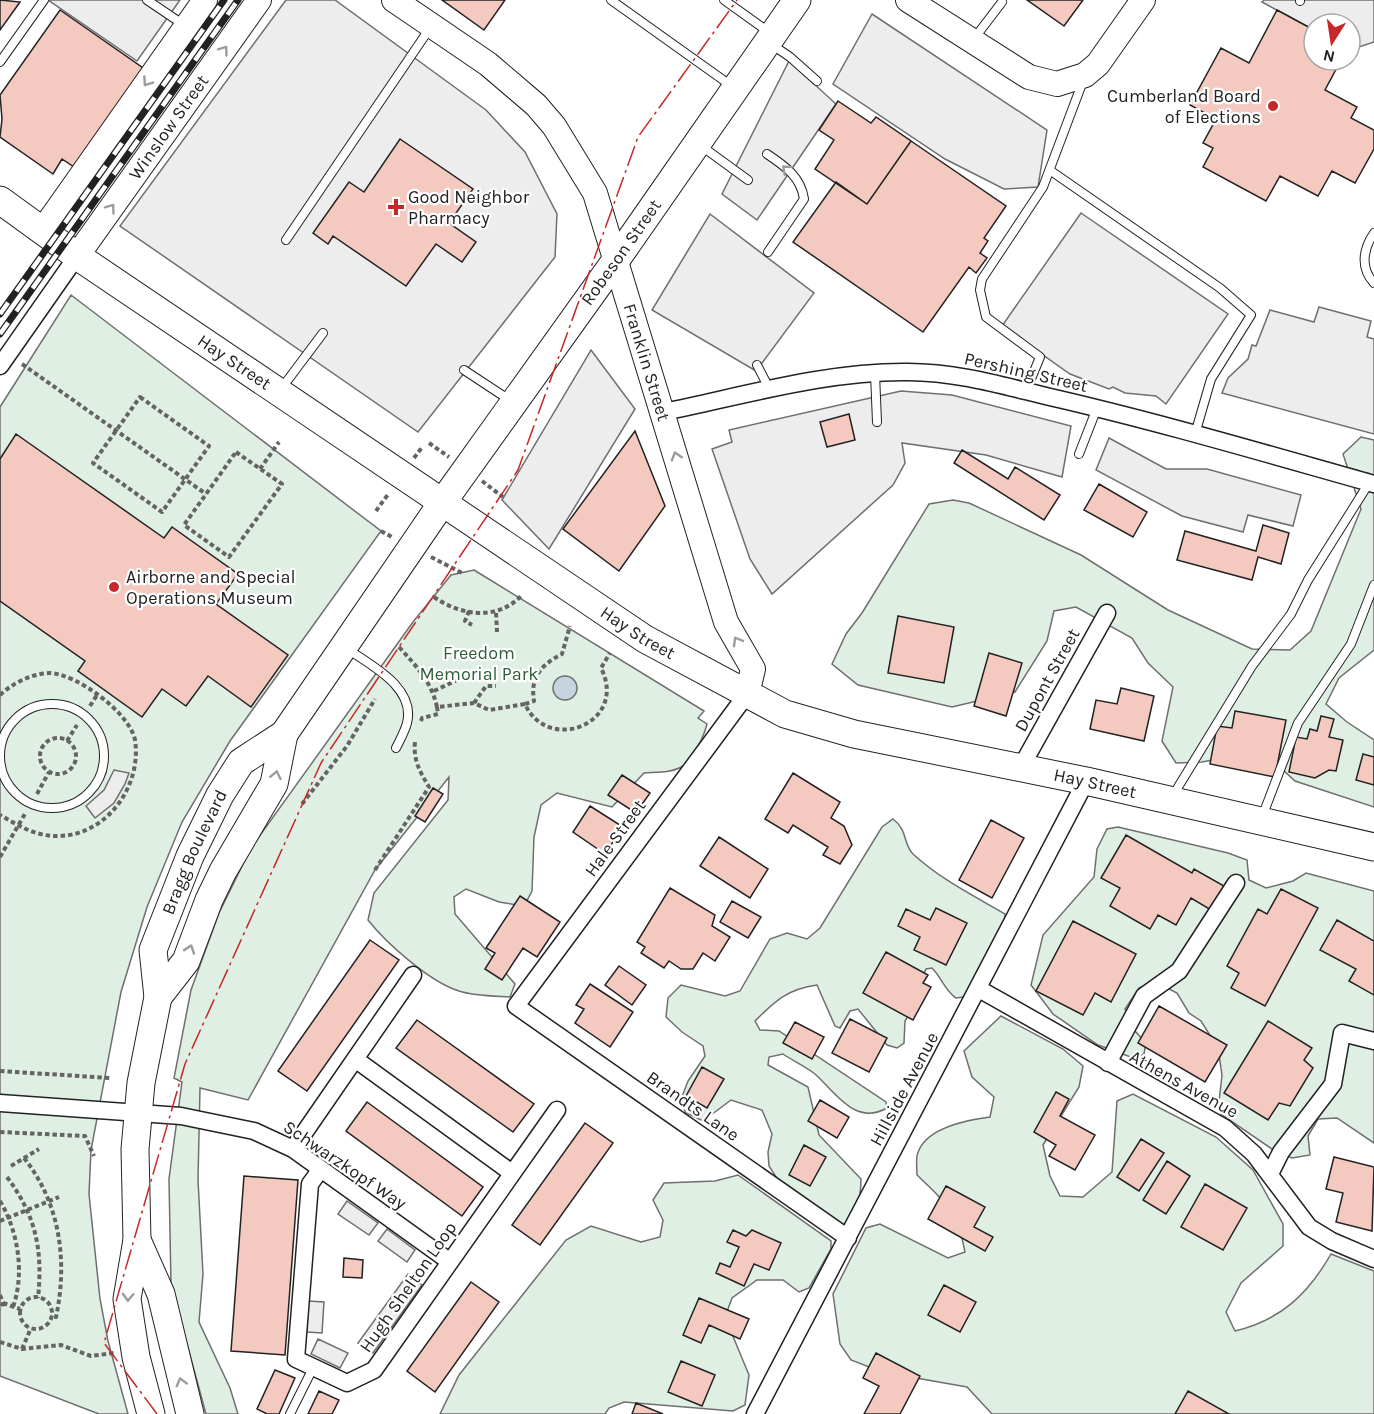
<svg xmlns="http://www.w3.org/2000/svg" width="1374" height="1414" font-family="Karla,sans-serif">
  <style>
    .green { fill: #e0efe3; stroke: #6f6f6f; stroke-width: 1.5 }
    .parking { fill: #ededed; stroke: #6f6f6f; stroke-width: 1.5 }
    .water { fill: #c7d3dd; stroke: #6f6f6f; stroke-width: 1.5 }
    .building { fill: #f3c9c0; stroke: #222; stroke-width: 1.5 }
    .lines { fill: none; stroke-linecap: round; stroke-linejoin: round }
    .lane-casing { stroke: #222; stroke-width: 10 }
    .street-casing { stroke: #222; stroke-width: 19 }
    .secondary-casing { stroke: #222; stroke-width: 26 }
    .primary-casing { stroke: #222; stroke-width: 29 }
    .path { stroke: #646464; stroke-width: 4; stroke-dasharray: 4.5 3; stroke-linecap: butt }
    .lane { stroke: #fff; stroke-width: 8 }
    .street { stroke: #fff; stroke-width: 16 }
    .secondary { stroke: #fff; stroke-width: 24 }
    .primary { stroke: #fff; stroke-width: 27 }
    .rail-casing { stroke: #222; stroke-width: 7 }
    .rail { stroke: #fff; stroke-width: 4.5; stroke-dasharray: 14; stroke-linecap: butt }
    .power { stroke: #c62828; stroke-width: 1.5; stroke-dasharray: 21 4.5 3 4.5; stroke-linecap: butt }
    .oneway { stroke: #9c9c9c }
    .poi-dot { fill: #c62828; stroke: #fff; stroke-width: 2 }
    .labels { text-anchor: middle; dominant-baseline: central; stroke-width: 4.5; stroke-linejoin: round; paint-order: stroke }
    .poi-label { font-size: 18px; fill: #222; stroke: #fff; text-anchor: start }
    .street-label { font-size: 18px; fill: #222; stroke: #fff }
    .park-label { font-size: 18px; fill: #2f5e38; stroke: #fff }
  </style>
  <rect width="100%" height="100%" fill="#fff"/>
  <path class="green" d="M71,295L381,531L230,741L182,822L147,907L121,992L91,1150L89,1194L100,1299L108,1341L128,1414H99L0,1376V407Z
    M1361,437L1374,440V650L1339,678L1326,704L1347,722L1374,740V807L1295,781L1269,757L1238,755L1202,762L1176,763L1162,741L1173,687L1148,663L1132,638L1076,607L1054,611L1047,641L1015,692L952,707L858,685L832,664L846,634L862,613L929,504L953,500L969,503L1081,555L1168,610L1252,649L1290,650L1311,631L1361,509L1343,454Z
    M474,570L704,711L698,718L707,724C704,736 693,760 683,766C672,773 656,772 644,773L612,807L557,793L541,805L534,837L532,891L524,906L499,902L466,889L454,897L455,914L515,984L510,997C494,996 474,996 459,991C430,982 387,944 368,920L374,893L448,800L449,777L375,870L248,1100L200,1088L198,1180L203,1274L199,1322L230,1388L238,1414H206L171,1285L169,1179L182,1082L174,1078L191,990L219,913L251,848L413,622L451,575Z
    M893,819C908,830 903,844 913,854C940,879 974,896 1005,914V928L972,988L963,997L956,998C945,991 942,978 932,968L926,969L921,981L918,1000L905,1021L904,1043L897,1048L887,1045L858,1009L850,1011L840,1028L835,1026L817,985C788,989 776,1000 755,1021L760,1030L779,1031L886,1102L887,1108C855,1126 836,1093 815,1074C805,1066 793,1061 783,1054L769,1057L768,1065L808,1087L819,1135L861,1179C861,1196 857,1215 843,1225L778,1180L769,1166L768,1152L772,1134L762,1110L731,1100L703,1121L686,1113L680,1102L688,1081L705,1056L703,1046L682,1032L666,1017L668,998L681,985L725,996L740,991L770,939L787,933L807,939L820,928L882,827Z
    M1118,827L1228,853L1247,860L1249,880L1266,888L1293,881L1306,873L1374,891V1143L1337,1118L1318,1119L1308,1136L1310,1155L1292,1158L1272,1149L1221,1114L1219,1102L1222,1075L1218,1048L1201,1021L1189,1013L1177,993L1154,981L1139,988L1125,1009L1135,1031L1146,1043L1144,1054L1136,1059L1098,1045L1053,1014L1031,985L1043,935L1094,877L1097,849L1107,829Z
    M1001,1016L1063,1049L1083,1066L1079,1087L1043,1145L1050,1176L1060,1196L1083,1197L1112,1172L1117,1101L1133,1094L1216,1137L1253,1170L1283,1224V1246L1241,1283L1226,1312L1235,1331C1281,1320 1308,1294 1331,1254L1374,1271V1414H992L967,1387L882,1372L851,1360L840,1344L833,1294L866,1228L880,1224L948,1258L965,1252C957,1209 947,1204 917,1175C917,1169 916,1162 917,1156C923,1128 967,1120 990,1117L994,1097L972,1077L964,1051Z
    M738,1175L831,1241V1249L809,1288L799,1292L783,1280H757L732,1298L725,1317L749,1375L745,1405L733,1411L624,1402L609,1408L605,1414H440L459,1375L566,1240L591,1226L641,1242L660,1237L663,1220L653,1200L664,1183L715,1181Z"/>
  <path class="parking" d="M48,0H180L137,61Z
    M286,0H335L486,110L525,152L557,214L555,257L418,432L120,226Z
    M1264,0H1374V42L1350,50V24H1314V30L1262,2Z
    M872,14L1047,130L1038,187L1004,189L945,159L833,84Z
    M789,61L836,104L757,220L722,194Z
    M1081,213L1228,314L1166,404L1156,396L1125,393L1113,387L1109,389L1070,374L1002,326Z
    M710,214L814,293L756,371L652,310Z
    M1319,307L1371,321L1367,337L1374,339V434L1222,393L1228,378L1248,359L1252,345L1256,346L1270,310L1314,322Z
    M591,350L635,409L549,549L502,500Z
    M901,391L952,395L1071,426L1062,477L986,455L902,443L905,463L893,485L772,594L750,559L712,449L732,442L729,430Z
    M1109,438L1166,469H1207L1301,495L1293,526L1248,515L1243,532L1182,516L1096,470Z
    M114,770L129,773L125,784L114,803L95,818L86,806L104,790Z
    M347,1201L378,1223L369,1235L338,1214Z
    M387,1229L415,1250L407,1262L378,1241Z
    M408,1274L422,1285L373,1353L358,1343Z
    M308,1301L324,1302L322,1333L307,1332Z
    M318,1339L348,1353L340,1368L311,1354Z"/>
  <path class="water" d="M553 688a12 12 0 1 1 24 0a12 12 0 1 1-24 0Z"/>
  <path class="building" d="M0,0L20,2L0,30Z
    M442,0H505L484,30Z
    M1027,0H1083L1064,26Z
    M60,10L146,70L77,169L62,159L53,174L0,137L2,119L0,95Z
    M1277,10L1314,30V60H1341L1325,90L1357,107L1351,118L1374,130V149L1355,183L1332,171L1318,196L1280,176L1266,201L1203,167L1213,148L1203,143L1216,119L1190,105L1221,48L1249,63Z
    M838,101L871,123L876,117L911,141L867,204L815,169L834,140L819,130Z
    M400,139L473,189L449,223L476,242L462,262L436,244L406,286L333,236L328,244L313,233L349,182L364,192Z
    M911,141L1006,206L984,238L988,241L980,253L987,258L976,273L969,267L923,332L793,242L836,182L867,204Z
    M849,414L855,440L827,447L820,422Z
    M635,431L665,506L619,571L563,529Z
    M16,434L164,538L172,527L238,574L216,604L288,655L251,707L208,676L186,706L162,689L142,717L78,671L85,661L0,601V459Z
    M962,450L1008,479L1015,467L1060,495L1044,520L954,463Z
    M1099,484L1147,512L1133,537L1084,510Z
    M1263,525L1289,533L1281,564L1258,557L1252,580L1177,560L1185,531L1256,551Z
    M898,616L954,627L944,683L888,673Z
    M989,653L1022,663L1006,716L974,706Z
    M1121,688L1154,696L1144,741L1090,729L1096,700L1117,704Z
    M1235,711L1286,720L1275,777L1210,764L1217,726L1232,728Z
    M1321,716L1334,719L1329,737L1343,740L1336,771L1329,770L1315,778L1289,772L1296,737L1307,739L1310,729L1317,731Z
    M1363,754L1374,757V785L1356,780Z
    M793,773L840,802L831,818L844,826L852,845L840,864L823,855L828,847L793,825L788,833L765,819Z
    M622,775L650,793L636,813L608,795Z
    M433,788L443,794L425,822L415,816Z
    M590,806L623,827L605,854L573,832Z
    M991,820L1024,838L992,898L959,880Z
    M1126,835L1192,873L1194,869L1224,886L1211,910L1191,898L1176,925L1158,915L1150,929L1110,906L1120,888L1101,878Z
    M719,837L768,869L750,898L700,866Z
    M670,888L715,915L712,926L730,937L715,961L703,953L693,969H681L669,961L664,968L641,953L645,947L637,942Z
    M1281,889L1318,908L1265,1006L1231,988L1239,973L1227,966L1258,909L1267,914Z
    M520,896L560,922L537,957L523,948L502,980L485,969L495,953L486,948Z
    M732,901L761,917L748,938L720,922Z
    M936,908L967,923L946,965L914,950L920,937L898,926L906,909L930,920Z
    M1337,920L1374,941V995L1349,981L1356,969L1320,950Z
    M1073,921L1136,954L1111,1002L1095,993L1083,1015L1036,991Z
    M370,940L399,960L307,1091L278,1071Z
    M886,952L928,975L923,983L931,987L913,1020L863,993Z
    M619,966L646,985L632,1005L605,985Z
    M590,984L633,1012L610,1047L575,1023L584,1009L576,1005Z
    M1159,1006L1227,1045L1205,1082L1138,1043Z
    M850,1019L887,1038L869,1072L832,1053Z
    M417,1020L534,1104L513,1132L396,1048Z
    M1268,1021L1312,1048L1304,1060L1313,1068L1290,1106L1279,1103L1268,1120L1224,1093Z
    M795,1022L824,1037L812,1059L783,1043Z
    M702,1067L724,1079L707,1108L686,1096Z
    M1056,1092L1069,1099L1060,1116L1095,1135L1075,1170L1049,1156L1056,1145L1034,1132Z
    M820,1100L849,1117L837,1138L808,1121Z
    M367,1102L483,1187L462,1216L346,1131Z
    M585,1123L613,1143L540,1245L512,1225Z
    M1141,1139L1164,1153L1139,1191L1117,1177Z
    M804,1145L826,1157L810,1186L789,1175Z
    M1334,1157L1374,1167L1372,1231L1336,1222L1343,1193L1326,1189Z
    M1167,1161L1190,1176L1166,1214L1143,1200Z
    M244,1176L298,1180L285,1355L231,1351Z
    M1205,1184L1247,1208L1223,1250L1181,1227Z
    M946,1186L985,1207L974,1227L993,1237L985,1251L928,1219Z
    M733,1230L746,1236L752,1230L781,1243L769,1270L754,1264L744,1286L716,1273L720,1263L730,1267L739,1247L727,1242Z
    M344,1258L363,1260L362,1278L343,1277Z
    M471,1282L499,1302L435,1392L407,1371Z
    M944,1285L976,1302L960,1332L928,1315Z
    M699,1298L749,1319L740,1339L709,1325L701,1343L683,1335Z
    M876,1353L920,1376L900,1414H864L879,1386L863,1378Z
    M681,1361L715,1375L702,1406L668,1392Z
    M275,1370L295,1378L279,1414H267L257,1409Z
    M319,1391L339,1400L332,1414H308Z
    M1188,1391L1229,1414H1175Z
    M636,1403L663,1414H632Z"/>
  <g class="lines">
    <g class="lane-casing">
      <path id="lane" d="M147,0L184,25
        M611,0L733,87
        M724,0L770,33
        M1300,1V0
        M973,40L1002,2
        M771,44L790,57L817,81
        M0,62L44,0
        M700,145L748,180
        M767,154C785,166 801,177 804,199L768,252
        M1051,171L1220,288L1251,315L1211,379L1195,434
        M1374,233C1363,249 1360,268 1374,283
        M286,240L430,28
        M757,365L770,390
        M464,370L511,401
        M875,374L877,422
        M281,389L323,333
        M1026,391L1040,357L986,317L980,290L982,279L1043,187L1083,81
        M1079,454L1097,408
        M346,648C370,665 416,687 407,723C405,731 400,740 396,748
        M0 756a52 52 0 1 1 104 0a52 52 0 1 1-104 0Z
        M1172,797L1252,666L1291,614L1308,580L1369,483
        M1262,817L1298,723L1351,644L1374,585
        M290,1414L313,1368"/>
    </g>
    <g class="street-casing">
      <path id="street" d="M0,366L77,256
        M663,412C743,396 826,371 908,372C957,372 1004,386 1050,397C1159,422 1267,454 1374,484
        M747,694L516,1006L848,1238
        M1021,767L1107,613
        M979,989L1225,1128L1254,1154L1309,1227L1332,1241L1374,1259
        M355,1059L512,1173
        M1108,1063L1144,996L1179,971L1236,883
        M0,1103L181,1116L254,1131L293,1149L449,1261
        M293,1149L413,975
        M321,1169L310,1184L296,1359L347,1383L374,1370L557,1110
        M1270,1174L1281,1152L1333,1084L1342,1033L1374,1041
        M755,1414L1086,781"/>
    </g>
    <g class="secondary-casing">
      <g id="secondary">
        <path id="s1" d="M394,0L488,64L536,105L554,126L595,193L726,622L753,669L747,694"/>
        <path d="M908,0L1029,77L1057,84L1085,75L1098,64L1143,0"/>
        <path d="M43,230L205,0"/>
        <path id="s2" d="M77,256L259,0"/>
      </g>
    </g>
    <g class="primary-casing">
      <g id="primary">
        <path id="s3" d="M0,200L77,256L645,639L785,714L854,734L1086,781L1374,847"/>
        <path d="M158,997L186,961L209,900L223,871L274,784L284,734"/>
        <path d="M137,1240L161,1294L190,1414"/>
        <path id="s4" d="M151,1414L136,1357L127,1299L137,1240L135,1149L141,1083L158,997L153,950L190,856L220,795L241,762L284,734L442,503L616,260L797,0"/>
      </g>
    </g>
    <path class="path" d="M22,364L206,494
      M140,397L209,446L162,512L93,463Z
      M429,443L449,457
      M236,452L282,484L229,557L184,525Z
      M414,458L423,446
      M260,469L279,442
      M482,481L503,497
      M376,511L389,493
      M381,531L392,537
      M431,557L462,573
      M434,597C461,616 498,621 522,595
      M469,611L465,621L472,625
      M496,613L497,632
      M399,647C417,667 431,681 437,707L474,703L489,710L525,704C548,755 629,723 601,668L610,653
      M434,691L457,680
      M0,695C13,683 31,674 49,673C76,673 130,713 135,740C142,786 107,835 59,836C37,837 19,826 0,815
      M474,703L486,686H496
      M525,704L534,701C530,677 541,665 562,654L570,626
      M90,706L97,695
      M421,721L422,718L438,714L437,707
      M40 756a18 18 0 1 1 36 0a18 18 0 1 1-36 0Z
      M67,741L77,725
      M37,794L49,772
      M302,804L347,746L375,699
      M0,857L26,812
      M375,870L429,787C420,772 413,760 415,742
      M0,1071L110,1078
      M0,1132L85,1136L94,1156
      M24,1158C60,1203 68,1261 56,1317L51,1316
      M11,1166L39,1149
      M7,1177C36,1216 43,1250 38,1298
      M0,1201C18,1231 25,1273 13,1307
      M0,1221L59,1197
      M0,1295L3,1303L0,1309
      M20 1313a16 16 0 1 1 32 0a16 16 0 1 1-32 0Z
      M3,1303L20,1309
      M0,1342L22,1349L61,1345L91,1356L114,1353
      M22,1349L31,1328"/>
    <use href="#lane" class="lane"/>
    <use href="#street" class="street"/>
    <use href="#secondary" class="secondary"/>
    <use href="#primary" class="primary"/>
    <g class="rail-casing">
      <path id="rail" d="M0,314L224,0
        M0,334L238,0"/>
    </g>
    <use href="#rail" class="rail"/>
    <path class="power" d="M157,1414L104,1343L185,1064L321,763L518,470L638,137L737,0"/>
  </g>
  <defs><path id="oneway-chevron" d="M-2-3.5L2.5 0L-2 3.5" fill="none" stroke-width="1.6" stroke-linecap="round" stroke-linejoin="round" transform="scale(1.5)"/></defs>
  <g class="oneway">
    <use href="#oneway-chevron" transform="translate(224 50) rotate(-54)"/>
    <use href="#oneway-chevron" transform="translate(147 82) rotate(125)"/>
    <use href="#oneway-chevron" transform="translate(786 169) rotate(-138)"/>
    <use href="#oneway-chevron" transform="translate(111 208) rotate(-54)"/>
    <use href="#oneway-chevron" transform="translate(676 456) rotate(-107)"/>
    <use href="#oneway-chevron" transform="translate(737 641) rotate(-120)"/>
    <use href="#oneway-chevron" transform="translate(276 775) rotate(-78)"/>
    <use href="#oneway-chevron" transform="translate(190 949) rotate(-71)"/>
    <use href="#oneway-chevron" transform="translate(128 1297) rotate(92)"/>
    <use href="#oneway-chevron" transform="translate(181 1382) rotate(-105)"/>
  </g>
  <g class="poi-dot">
    <circle cx="1273" cy="106" r="6"/>
    <path d="M393 198h6v6h6v6h-6v6h-6v-6h-6v-6h6z"/>
    <circle cx="114" cy="587" r="6"/>
  </g>
  <g class="labels">
    <g class="poi-label">
      <text x="1261" y="96" text-anchor="end">Cumberland Board<tspan x="1261" dy="21">of Elections</tspan></text>
      <text x="408" y="197">Good Neighbor<tspan x="408" dy="21">Pharmacy</tspan></text>
      <text x="126" y="577">Airborne and Special<tspan x="126" dy="21">Operations Museum</tspan></text>
    </g>
    <g class="street-label">
      <text stroke="none"><textPath href="#s2" startOffset="158">Winslow Street</textPath></text>
      <text stroke="none"><textPath href="#s4" startOffset="1317">Robeson Street</textPath></text>
      <text stroke="none"><textPath href="#s1" startOffset="460">Franklin Street</textPath></text>
      <text stroke="none"><textPath href="#s3" startOffset="285">Hay Street</textPath></text>
      <text transform="translate(1026 372) rotate(13)">Pershing Street</text>
      <text stroke="none"><textPath href="#s3" startOffset="771">Hay Street</textPath></text>
      <text transform="translate(1047 680) rotate(-61)">Dupont Street</text>
      <text stroke="none"><textPath href="#s3" startOffset="1257">Hay Street</textPath></text>
      <text transform="translate(615 838) rotate(-54)">Hale Street</text>
      <text stroke="none"><textPath href="#s4" startOffset="576">Bragg Boulevard</textPath></text>
      <text transform="translate(1184 1084) rotate(29)">Athens Avenue</text>
      <text transform="translate(904 1089) rotate(-62)">Hillside Avenue</text>
      <text transform="translate(693 1106) rotate(35)">Brandts Lane</text>
      <text transform="translate(345 1165) rotate(34)">Schwarzkopf Way</text>
      <text transform="translate(408 1287) rotate(-55)">Hugh Shelton Loop</text>
    </g>
    <g class="park-label">
      <text x="479" y="653">Freedom<tspan x="479" dy="21">Memorial Park</tspan></text>
    </g>
  </g>
  <g transform="translate(1332 42) rotate(192)"><circle r="28" fill="#ffffff" stroke="#a7a7a7" stroke-width="1.5"/>
  <path d="M0-4.5L10 22L0 15L-10 22Z" fill="#c62828"/>
  <text y="-9" font-size="16" font-weight="bold" text-anchor="middle" fill="#222222">N</text>
  </g>
</svg>
